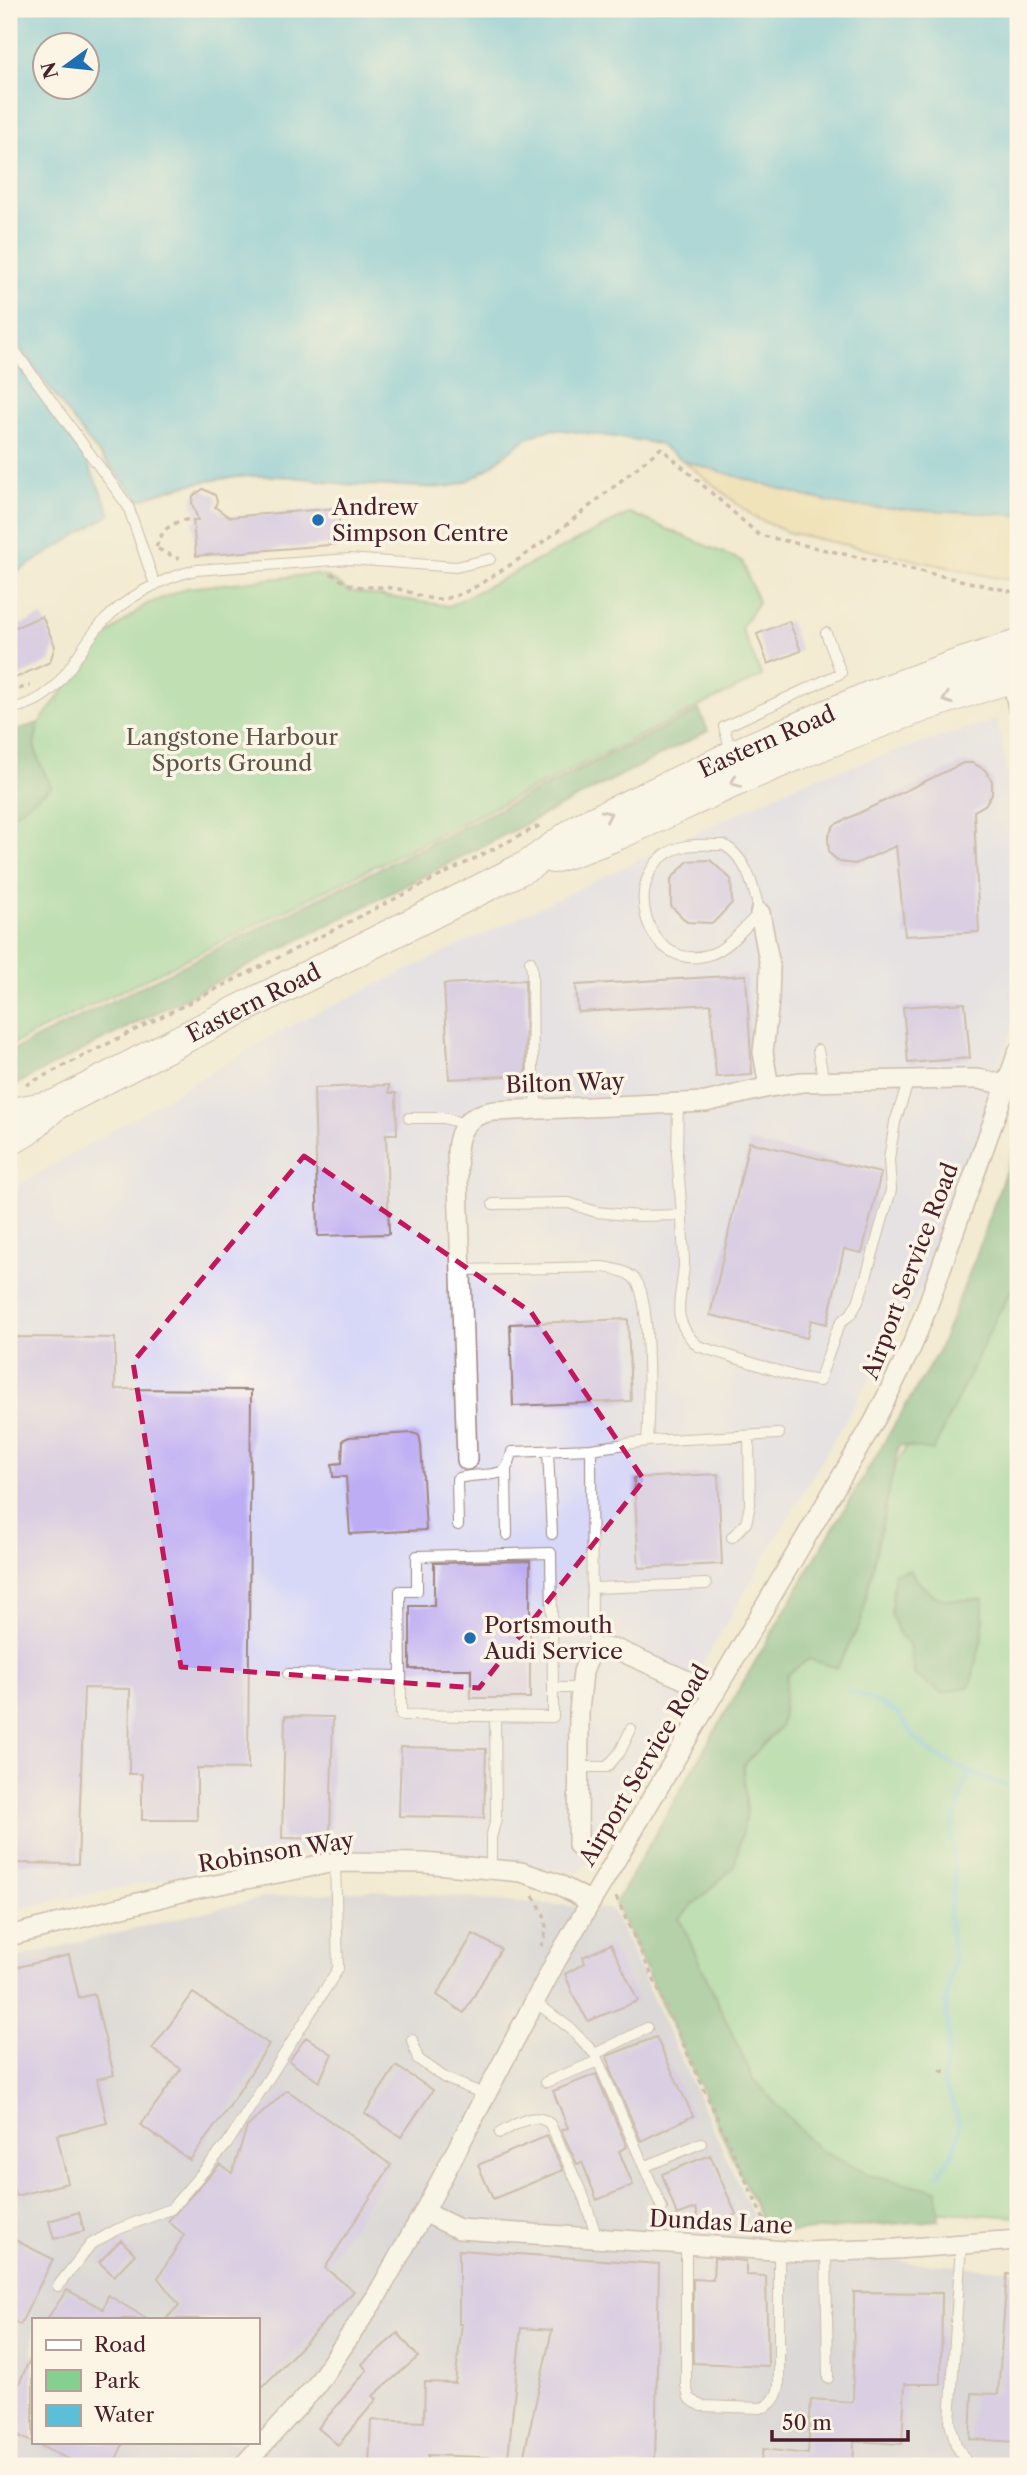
<svg xmlns="http://www.w3.org/2000/svg" width="1027" height="2475" font-family="'Libre Caslon Text',serif">
  <style>
    .built { fill: #d7d7f8 }
    .industrial { fill: #bfc2dd; fill-rule: evenodd }
    .green { fill: #83d08f; stroke: #66785d; stroke-width: 2 }
    .forest { fill: #6ab27a; stroke: #5a6852; stroke-width: 2 }
    .sand { fill: #eeda9e; stroke: #9c7c64; stroke-width: 2 }
    .water { fill: #5cbfda; stroke: #536f82; stroke-width: 2; fill-rule: evenodd }
    .lines { fill: none; stroke-linecap: round; stroke-linejoin: round }
    .stream { stroke: #5cbfda; stroke-width: 5 }
    .building { fill: #bdadf5 }
    .lane-casing { stroke: #9e857e; stroke-width: 12 }
    .street-casing { stroke: #9e857e; stroke-width: 22 }
    .primary-casing { stroke: #9e857e; stroke-width: 32 }
    .path { stroke: #9e857e; stroke-width: 3.5; stroke-dasharray: 5 5; stroke-linecap: butt }
    .lane { stroke: #fff; stroke-width: 10 }
    .street { stroke: #fff; stroke-width: 19 }
    .primary { stroke: #fff; stroke-width: 30 }
    .oneway { stroke: #ae9aa0 }
    .marked { fill: none; stroke: #c2185b; stroke-width: 5; stroke-dasharray: 14 9; stroke-linejoin: round }
    .poi-dot { fill: #1f6fb2; stroke: #fcf5e5; stroke-width: 2.5 }
    .labels { text-anchor: middle; dominant-baseline: central; stroke-width: 7; stroke-linejoin: round; paint-order: stroke }
    .poi-label { font-size: 23px; fill: #4a1f2b; stroke: #fcf5e5; text-anchor: start }
    .park-label { font-size: 23px; fill: #5b5449; stroke: #fcf5e5 }
    .street-label { font-size: 23px; fill: #4a1f2b; stroke: #fcf5e5 }
  </style>
  <rect width="100%" height="100%" fill="#fcf5e5"/>
  <filter id="ink" filterUnits="userSpaceOnUse"><feTurbulence type="fractalNoise" baseFrequency=".0143" numOctaves="2"/><feDisplacementMap in="SourceGraphic" scale="14" xChannelSelector="R" yChannelSelector="G"/><feConvolveMatrix kernelMatrix="1 2 1 2 8 2 1 2 1" color-interpolation-filters="sRGB"/></filter>
  <filter id="wash" filterUnits="userSpaceOnUse"><feTurbulence type="fractalNoise" baseFrequency=".00686" numOctaves="4" result="noise"/><feDisplacementMap in="SourceGraphic" scale="28" xChannelSelector="R" yChannelSelector="G"/><feGaussianBlur stdDeviation="1.57" result="paint"/><feColorMatrix in="noise" values="0 0 0 0 0 0 0 0 0 0 0 0 0 0 0 0 0 1.4 0 .05"/><feComposite in="paint" operator="in"/></filter>
  <g filter="url(#wash)">
    <rect width="100%" height="100%" fill="#f2ebd1"/>
    <path class="built" d="M997,719L1018,834V1009L941,1257L581,1872L298,1853L9,1910V1191L285,1028L805,781Z"/>
    <path class="industrial" d="M374,1890L612,1909L763,2237L779,2251L1018,2271V2466H9V1959L265,1897ZM33,2319H257V2442H33Z"/>
    <path class="green" d="M630,513L742,561L758,602L741,628L762,676L9,1046V817L51,787L39,761L34,745L39,723L102,639L145,605L187,588L314,574L330,578L348,591L449,606Z
      M1018,1204V2217L782,2201L646,1884L978,1326Z"/>
    <path class="forest" d="M699,710L708,731L9,1088V1052Z
      M39,723L34,745L39,761L51,787L9,817V752L11,746H9V732Z
      M1018,1135V1278L997,1316L933,1451L899,1445L861,1622L837,1668L809,1659L787,1675L781,1726L743,1766L747,1812L734,1867L679,1918L753,2079L818,2149L870,2175L937,2190L939,2220L768,2234L615,1903L820,1550L939,1350L976,1256Z
      M910,1570C932,1605 946,1600 983,1599V1635L970,1686L942,1693L915,1676L909,1645L899,1634L891,1614L894,1573Z"/>
    <path class="sand" d="M335,408L1018,469V576L1009,579L993,577L787,532L754,517L663,445L627,438L556,429C515,432 494,475 455,485C437,490 416,486 397,486C356,486 316,477 275,476C231,474 180,484 140,500L99,454Z"/>
    <path class="water" d="M9,9H1018V515L847,506L804,496L684,461L657,443L556,429C512,432 492,482 445,487C433,488 420,486 408,486C386,485 365,486 344,484C321,481 298,476 275,476C233,474 177,484 140,500L89,442L9,333ZM46,46H88V88H46Z
      M9,351L86,460L111,514L9,577Z"/>
    <g class="lines">
      <path class="stream" d="M849,1691L872,1699L898,1714L915,1738L934,1755L969,1772L951,1829L955,1878L949,1915L954,1959L946,2002L949,2041L943,2081L959,2121L958,2135L952,2155L938,2175
        M969,1772L1018,1790"/>
    </g>
    <g id="blocks">
      <path class="building" d="M203,489L215,495L217,501L215,507L229,517L338,508L341,544L196,556L193,520H198L192,503L193,496Z
        M42,616L55,646L50,662L9,681V630Z
        M789,621L801,651L768,664L757,634Z
        M963,763H973L985,770L992,781V794L985,805L974,811L979,932L905,936L896,846L855,864L840,862L829,853L828,837L834,825Z
        M710,860L731,879L732,903L713,923L687,922L671,906V879L688,861Z
        M746,975L752,1075L716,1077L711,1004L578,1012L576,985Z
        M525,980L526,1075L449,1079L444,984Z
        M965,1003L970,1058L908,1063L903,1007Z
        M389,1085V1093H396L397,1134H386L389,1234L318,1236L314,1088Z
        M749,1142L881,1173L862,1253L844,1249L827,1324L811,1320L807,1338L710,1315Z
        M628,1319L631,1401L513,1406L510,1324Z
        M9,1337L115,1338V1389L251,1390L248,1769L197,1768V1820H142V1774H129L130,1689L84,1688L78,1864L9,1863Z
        M412,1433L419,1435L421,1444L426,1530L350,1534L346,1477H333L332,1464L342,1463L343,1440L349,1437Z
        M718,1474L722,1564L639,1568L634,1478Z
        M530,1561V1698H471V1669H410V1606H434V1563Z
        M285,1716L333,1717L330,1839L282,1838Z
        M401,1747L486,1749L484,1818L399,1816Z
        M473,1934L501,1949L464,2013L437,1995Z
        M611,1944L638,2001L588,2021L575,1999L565,1974L585,1963L583,1957Z
        M69,1955L79,1998L94,1994L114,2075L97,2079L107,2123L57,2135L68,2183L15,2196L9,2171V1969Z
        M193,1993L269,2044L229,2107L190,2160L141,2125L181,2069L152,2049Z
        M306,2037L332,2054L319,2082L289,2061Z
        M656,2037L693,2116L641,2141L609,2068H611L607,2056Z
        M396,2066L433,2090L401,2137L365,2113Z
        M596,2074L627,2147L619,2151L633,2185L597,2200L582,2162L577,2164L561,2130L568,2128L553,2091Z
        M287,2090L391,2165L325,2268L354,2291L257,2393V2319H166L179,2305L158,2278L184,2235L168,2221L220,2164L232,2173L247,2127Z
        M547,2136L563,2170L493,2199L478,2165Z
        M710,2155L736,2214L717,2225L715,2216L699,2221L696,2208L677,2215L662,2174Z
        M79,2212L84,2231L54,2239L49,2221Z
        M9,2237L53,2259L20,2325L9,2319Z
        M121,2240L135,2254L114,2276L99,2262Z
        M459,2250L659,2264L655,2466H618L523,2459L552,2330L521,2328L508,2458L428,2455V2466H369L371,2420L424,2422L425,2382L455,2383L462,2324H459Z
        M714,2258L746,2261V2275L766,2276L768,2366L693,2363V2279L713,2280Z
        M1007,2274H1018V2442L970,2439L972,2393L998,2394Z
        M67,2290L103,2309L108,2295L147,2319H47Z
        M854,2292L942,2293L941,2384H905L902,2444L854,2441L853,2466H760L763,2449L808,2454L811,2399L853,2402Z
        M398,2333L418,2357L373,2396L377,2399L338,2445L318,2428L367,2370L362,2364Z
        M33,2353V2442H124L113,2466H83L9,2431V2405Z"/>
    </g>
  </g>
  <g filter="url(#ink)">
    <use href="#blocks" fill-opacity="0" stroke="#9e857e" stroke-width="2"/>
    <g class="lines">
      <g class="lane-casing">
        <path id="lane" d="M9,343L128,506L155,585
          M9,709C64,700 69,659 102,623C126,597 162,578 196,570L349,559L456,567L490,559
          M731,752L724,727L841,673L826,633
          M724,845C748,859 753,887 760,913C745,925 730,948 711,954C642,978 614,861 686,846C698,844 712,845 724,845Z
          M530,961L532,969L533,1074L537,1108
          M818,1050L824,1082
          M409,1118H444L465,1124
          M493,1204L569,1203L596,1212L638,1216L682,1215L677,1154L678,1103
          M682,1215C682,1232 684,1248 684,1265C682,1299 668,1318 698,1346L797,1377L819,1381L837,1330L842,1321L851,1314L858,1302L867,1274L891,1190L889,1159L895,1122L909,1080
          M462,1270L603,1267C614,1269 630,1271 637,1282C651,1303 649,1411 647,1441
          M591,1449L647,1441L779,1434
          M548,1451L552,1534
          M506,1469L507,1535
          M458,1525L457,1479C470,1472 498,1479 506,1468C509,1464 511,1457 512,1452L591,1449L592,1631L596,1650
          M732,1537L746,1523L750,1505L749,1436
          M592,1588L706,1584
          M288,1674L401,1676V1715L553,1717V1688H581
          M401,1676L400,1591H417V1556L551,1553L553,1688
          M578,1767H607L620,1752L631,1729
          M491,1868V1838L496,1819L495,1716
          M535,2002L570,2028L595,2054L662,2208
          M412,2040L418,2059L445,2078L486,2095
          M595,2054L647,2028
          M546,2082L598,2061
          M500,2133C515,2125 535,2110 550,2124L584,2198L597,2238
          M644,2167L701,2143
          M961,2244L950,2422L956,2445L969,2466
          M686,2245V2385L689,2398L701,2406L761,2408C772,2405 777,2397 779,2386V2251
          M826,2252L828,2378
          M58,2286L91,2244L116,2230L171,2209L227,2144L338,1969L335,1862"/>
      </g>
      <g class="street-casing">
        <path id="street" d="M1009,667L1018,707
          M760,913L770,966L769,1001L763,1052L769,1087
          M467,1460L457,1150C459,1127 469,1115 493,1111L706,1102L769,1087L802,1082L959,1079H978L1006,1085
          M578,1845L579,1712L583,1672L590,1654L603,1648L618,1650L715,1693
          M9,1936L189,1890L335,1862L424,1863L521,1872L558,1884L591,1902
          M424,2212L459,2229L802,2252L896,2249L1018,2240
          M243,2466L316,2386L376,2297L424,2212L556,1961L875,1420L911,1348L925,1313L1018,1052"/>
      </g>
      <g class="primary-casing">
        <g id="primary">
          <path d="M552,858C615,840 674,808 734,782C826,742 921,704 1018,676"/>
          <path d="M9,1116L17,1112L55,1105"/>
          <path id="s1" d="M9,1141L26,1131L55,1105L221,1019L529,865L580,828L732,756L873,695L956,665L1018,645"/>
        </g>
      </g>
      <path class="path" d="M156,547C164,527 170,523 191,519
        M158,549L179,559
        M331,573C359,594 360,584 391,588C408,589 425,601 442,599C465,596 486,580 504,569C560,533 610,489 661,448L759,535L1018,593
        M9,691L30,686
        M26,1085L541,825
        M533,1896C546,1914 550,1926 541,1946
        M616,1897L770,2233
        M940,2070L948,2073"/>
      <use href="#lane" class="lane"/>
      <use href="#street" class="street"/>
      <use href="#primary" class="primary"/>
    </g>
    <defs><path id="oneway-chevron" d="M-2-3.5L2.5 0L-2 3.5" fill="none" stroke-width="1.6" stroke-linecap="round" stroke-linejoin="round" transform="scale(1.75)"/></defs>
    <g class="oneway">
      <use href="#oneway-chevron" transform="translate(947 699) rotate(161)"/>
      <use href="#oneway-chevron" transform="translate(735 782) rotate(157)"/>
      <use href="#oneway-chevron" transform="translate(607 815) rotate(-26)"/>
    </g>
  </g>
  <path d="M0 0H1027V2475H0ZM304,1156L531,1312L644,1480L479,1688L181,1667L133,1362Z" fill="#f2ebd1" fill-opacity=".55" fill-rule="evenodd"/>
  <path class="marked" d="M304,1156L531,1312L644,1480L479,1688L181,1667L133,1362Z"/>
  <g class="poi-dot">
    <circle cx="318" cy="520" r="7"/>
    <circle cx="470" cy="1638" r="7"/>
  </g>
  <g class="labels">
    <g class="poi-label">
      <text x="332" y="507">Andrew<tspan x="332" dy="26">Simpson Centre</tspan></text>
      <text x="484" y="1625">Portsmouth<tspan x="484" dy="26">Audi Service</tspan></text>
    </g>
    <g class="park-label">
      <text x="232" y="737">Langstone Harbour<tspan x="232" dy="26">Sports Ground</tspan></text>
    </g>
    <g class="street-label">
      <text stroke="none"><textPath href="#s1" startOffset="859">Eastern Road</textPath></text>
      <text stroke="none"><textPath href="#s1" startOffset="282">Eastern Road</textPath></text>
      <text transform="translate(565 1083) rotate(-2)">Bilton Way</text>
      <text transform="translate(910 1271) rotate(-69)">Airport Service Road</text>
      <text transform="translate(644 1765) rotate(-59)">Airport Service Road</text>
      <text transform="translate(276 1852) rotate(-9)">Robinson Way</text>
      <text transform="translate(721 2222) rotate(3)">Dundas Lane</text>
    </g>
  </g>
  <rect width="1027" height="2475" fill="none" stroke="#fcf5e5" stroke-width="35"/>
  <rect x="32" y="2318" width="228" height="126" fill="#fcf5e5" stroke="#b59f9b" stroke-width="2"/>
  <rect x="46" y="2340" width="35" height="10" fill="#ffffff" stroke="#b59f9b" stroke-width="2"/>
  <text x="94" y="2352" font-size="21" fill="#4a1f2b">Road</text>
  <rect x="46" y="2370" width="35" height="21" fill="#83d08f" stroke="#b59f9b" stroke-width="2"/>
  <text x="94" y="2388" font-size="21" fill="#4a1f2b">Park</text>
  <rect x="46" y="2405" width="35" height="21" fill="#5cbfda" stroke="#b59f9b" stroke-width="2"/>
  <text x="94" y="2422" font-size="21" fill="#4a1f2b">Water</text>
  <g transform="translate(66 66) rotate(255)"><circle r="33" fill="#fcf5e5" stroke="#b59f9b" stroke-width="2"/>
  <path d="M0-5L12 26L0 18L-12 26Z" fill="#1f6fb2"/>
  <text y="-10" font-size="19" font-weight="bold" text-anchor="middle" fill="#4a1f2b">N</text>
  </g>
  <path d="M772 2430v10h136v-10" fill="none" stroke="#4a1f2b" stroke-width="3.5"/>
  <text x="782" y="2430" font-size="21" fill="#4a1f2b" stroke="#fcf5e5" stroke-width="5" paint-order="stroke">50 m</text>
</svg>
